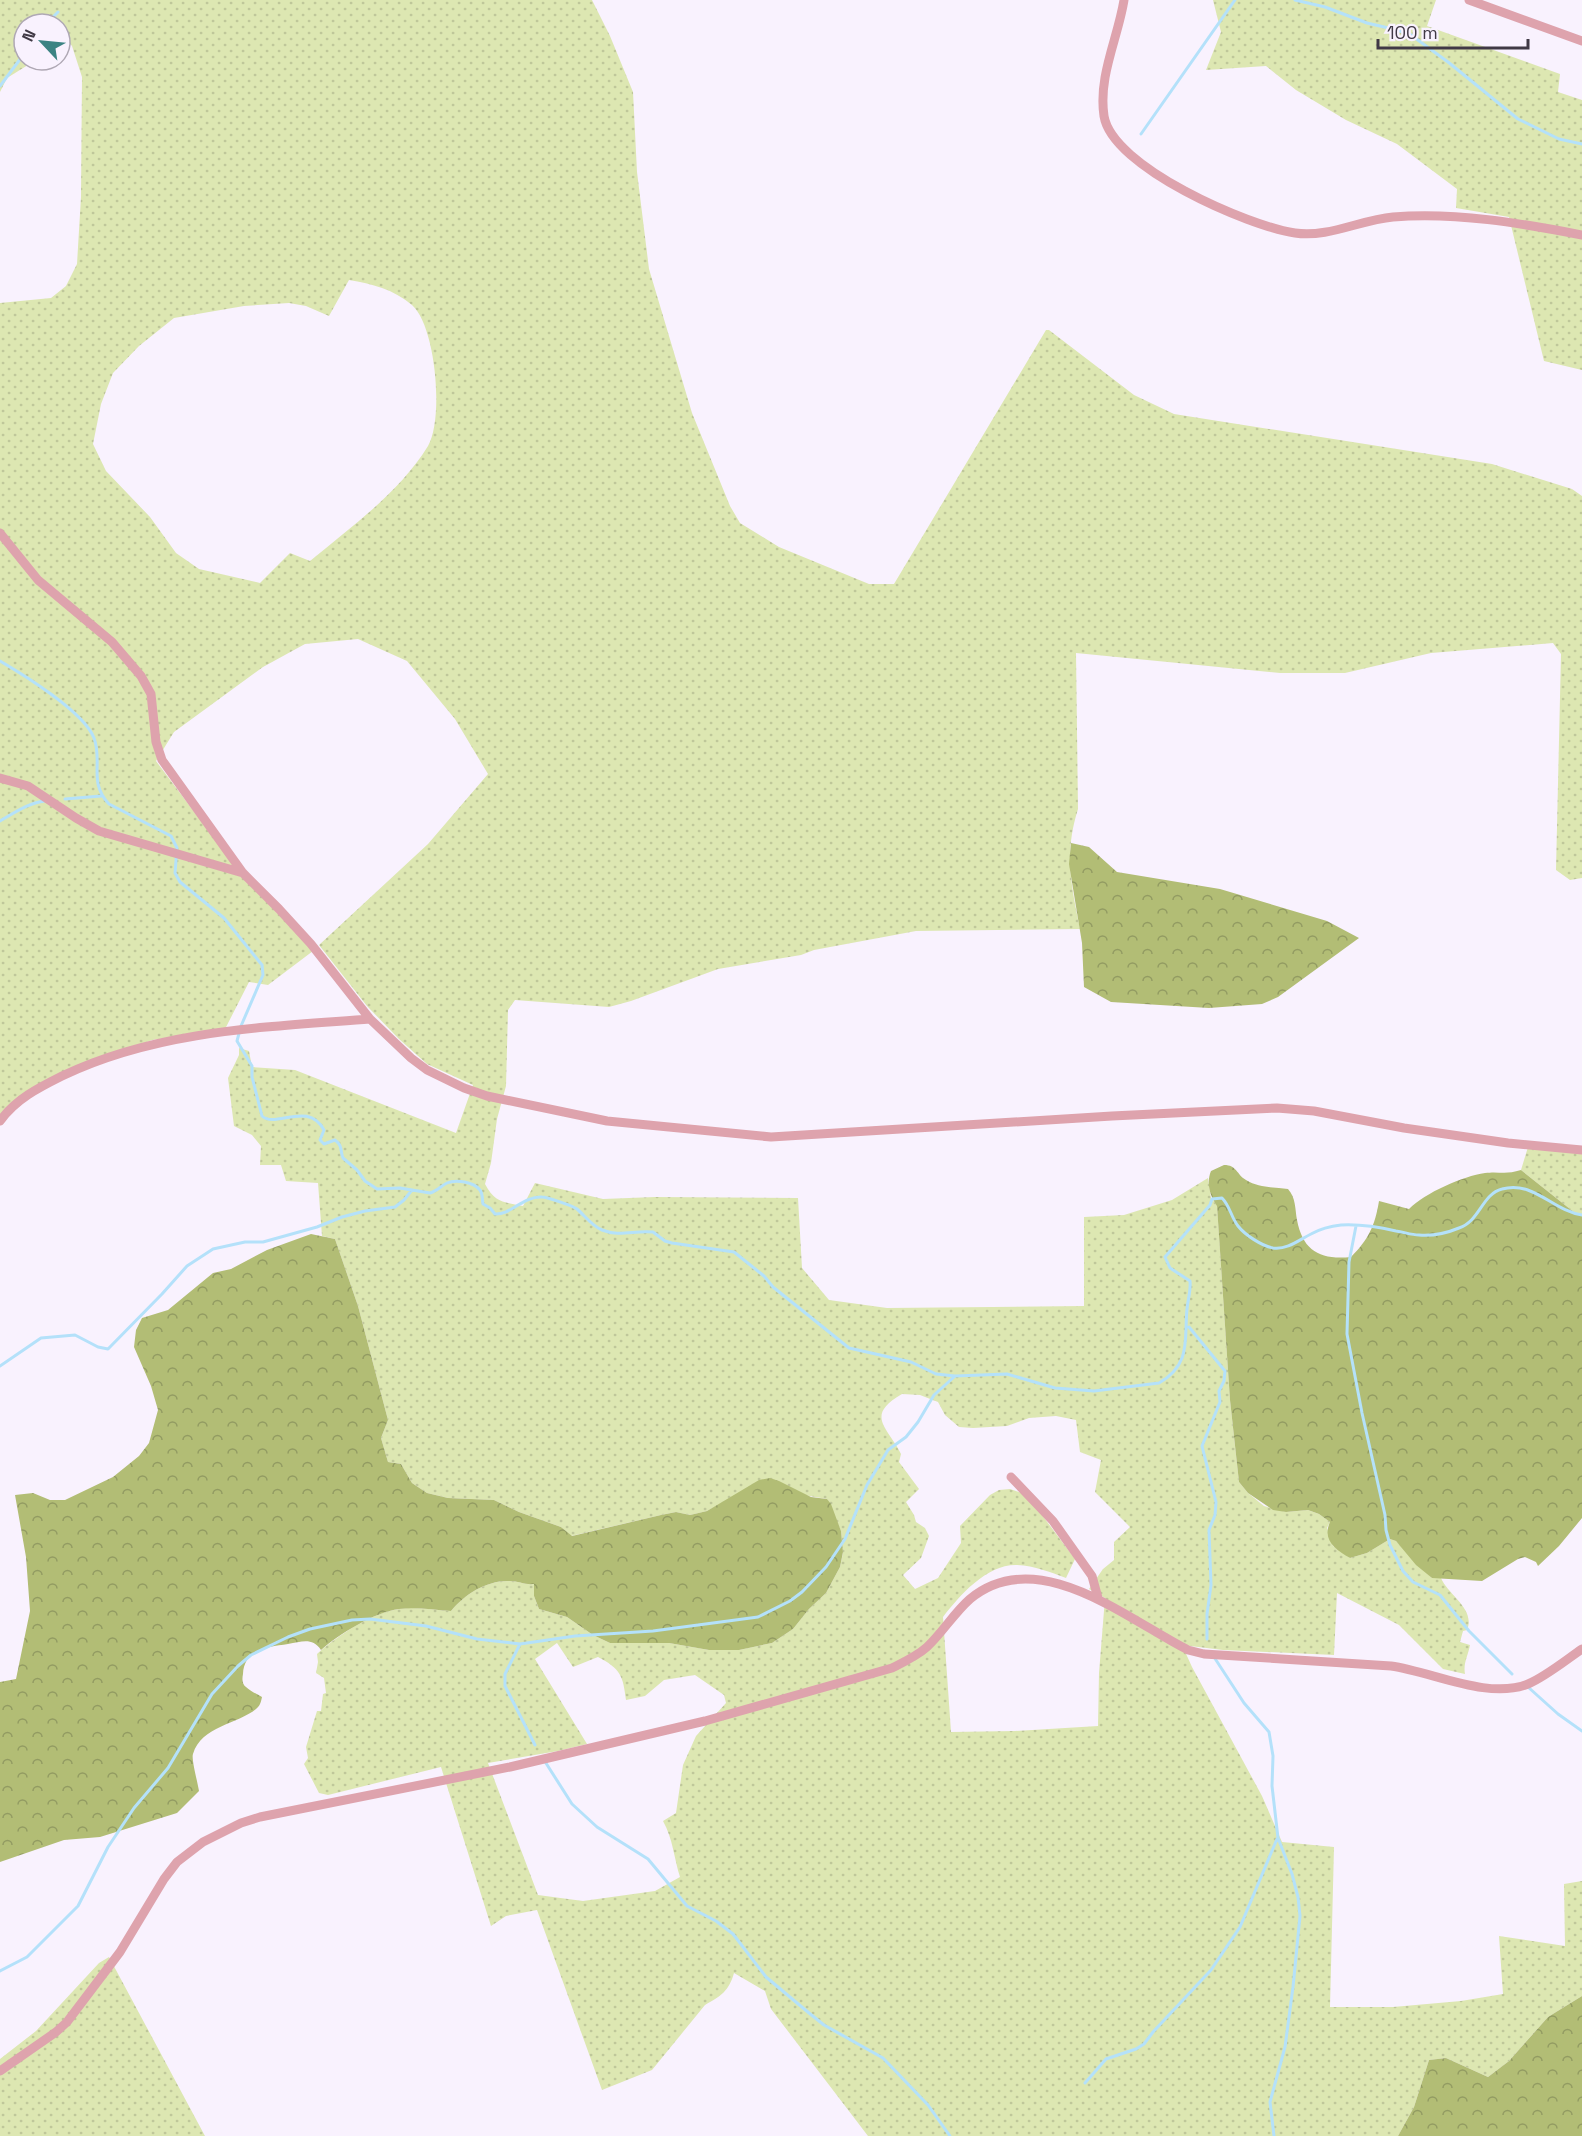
<svg xmlns="http://www.w3.org/2000/svg" width="1582" height="2136" font-family="'Space Grotesk',sans-serif">
  <style>
    .grass { fill: url(#grass-dots); fill-rule: evenodd }
    .forest { fill: url(#forest-crowns) }
    .lines { fill: none; stroke-linecap: round; stroke-linejoin: round }
    .stream { stroke: #b4e1fa; stroke-width: 3 }
    .street { stroke: #dea3ad; stroke-width: 9 }
  </style>
  <defs>
    <pattern id="grass-dots" width="8" height="8" patternUnits="userSpaceOnUse" patternTransform="scale(1.5)"><rect width="8" height="8" fill="#dde7b2"/><path d="M2 2h.1M6 6h.1" fill="none" stroke="#bfc79a" stroke-width="1.8" stroke-linecap="round"/></pattern>
    <pattern id="forest-crowns" width="20" height="18" patternUnits="userSpaceOnUse" patternTransform="scale(1.5)"><rect width="20" height="18" fill="#b2bd75"/><path d="M2 6a3 3 0 1 1 6 0M12 15a3 3 0 1 1 6 0" fill="none" stroke="#929b62"/></pattern>
  </defs>
  <rect width="100%" height="100%" fill="#f9f2fe"/>
  <path class="grass" d="M0,0H592L610,36L633,92L637,172L649,269L692,413L730,506L740,523L779,547L869,584H894L1046,330H1049L1134,395L1174,414L1492,464L1572,489L1582,496V878L1570,880L1556,870L1561,654L1553,643L1431,653L1345,673H1280L1076,653L1078,809C1064,853 1071,885 1080,929L916,931L814,950L801,955L718,969L631,1001L609,1007L515,1000L508,1010L506,1086L497,1119L491,1163L485,1184C495,1203 504,1202 523,1206L535,1183L603,1199L655,1197L798,1198L802,1268L829,1300L887,1308L1084,1306V1217L1124,1215L1172,1200L1208,1178L1211,1198L1217,1205L1230,1400L1239,1482L1248,1493L1264,1506L1286,1512L1308,1510L1319,1514L1330,1522L1327,1528L1333,1546L1350,1558L1367,1553L1390,1539L1396,1541L1432,1578H1441C1448,1595 1476,1609 1467,1630L1463,1631L1460,1642L1470,1645C1468,1656 1463,1663 1465,1674L1443,1669L1399,1625L1337,1593L1334,1655L1223,1650L1182,1645L1192,1667L1262,1796L1282,1842L1334,1847L1330,2007H1393L1461,2001L1503,1994L1499,1936L1565,1946L1564,1884L1582,1881V1996L1548,2017L1509,2061L1488,2077L1446,2058L1429,2060L1414,2107L1398,2136H868L771,2009L765,1991L734,1973C729,1991 721,1996 705,2005L652,2070L602,2090L537,1910L506,1916L491,1926L441,1767L328,1795L319,1793L304,1764L308,1758L306,1747L317,1711H321L323,1694L326,1693L324,1678L316,1673L318,1662L317,1654C337,1636 371,1613 399,1609C415,1606 434,1610 451,1611C465,1594 487,1580 510,1581C518,1581 525,1585 534,1584V1596L539,1609L567,1617L593,1635L610,1643H669L709,1650H739L772,1643L793,1629L809,1609L826,1593L840,1567L843,1553L841,1531L827,1499L804,1495L731,1498L707,1511L690,1515L676,1512L661,1515L571,1536L561,1527L519,1512L494,1500L448,1498L427,1493L412,1483L401,1464L388,1462L381,1438L388,1420L358,1306L335,1239L322,1236L318,1183L286,1181L281,1165H260L261,1146L252,1135L234,1126L228,1078L239,1055V1048L249,1051L252,1067L295,1070L456,1133L473,1085L427,1064L399,1039L367,1006L319,945L428,844L488,774L455,719L407,661L358,639L305,644L263,667L174,732L156,761L192,809L313,951L268,985L249,982L222,1035L193,1034L152,1040L67,1073L7,1112L0,1124V303L51,298L66,286L77,264L81,197L82,77L72,46L67,40L60,45V24H24V60H36L7,78L0,92ZM349,280C372,284 393,289 412,305C436,326 444,419 428,446C399,493 351,527 310,561L290,553L260,583L199,569L176,553L150,517L106,471L93,444L101,404L113,373L139,346L174,318L244,306L289,303L306,306L329,316ZM902,1394L920,1395L938,1402L945,1415L959,1427L973,1428L1007,1426L1029,1418L1056,1416L1076,1420L1080,1452L1101,1460L1095,1492L1130,1527L1114,1542V1560L1103,1569L1089,1589L1105,1598L1099,1673L1098,1726L1015,1731L951,1732L943,1617C960,1595 987,1564 1017,1565C1035,1566 1050,1572 1066,1578L1075,1559L1027,1495L1010,1489L999,1490L990,1495L960,1526L961,1543L938,1578L915,1589L903,1575L921,1558L929,1536L925,1528L916,1522L914,1515L906,1502L919,1489L899,1462L901,1454C888,1427 864,1416 902,1394ZM557,1643L573,1667L598,1657C621,1669 623,1676 626,1700L645,1696L664,1680L695,1675L724,1695L726,1703L696,1736L683,1765L676,1813L663,1821C673,1839 674,1858 680,1877L655,1891L583,1901L538,1895L488,1763L558,1751L587,1744L535,1659Z
    M1213,0H1436L1427,26L1560,74L1558,92L1582,100V370L1544,361L1509,217L1456,208L1457,189L1397,144L1346,120L1296,90L1266,66L1206,70L1221,32Z
    M1528,1147L1582,1152V1215L1575,1213L1521,1170Z
    M109,1957L205,2136H0V2059L36,2031L99,1963Z"/>
  <path class="forest" d="M1071,843L1089,847L1117,872L1220,889L1327,921L1359,938L1278,997L1262,1004L1209,1008L1111,1002L1084,987L1082,943L1069,864Z
    M1224,1165C1237,1165 1236,1174 1246,1180C1259,1188 1273,1187 1288,1189C1296,1198 1295,1209 1297,1220C1303,1251 1320,1260 1351,1257C1368,1240 1375,1226 1379,1201L1409,1209C1425,1193 1463,1176 1485,1173C1499,1171 1505,1175 1521,1170L1575,1213L1582,1215V1518L1559,1546L1538,1566L1536,1562L1525,1557L1518,1559L1482,1581L1432,1578L1416,1565L1396,1541L1390,1539L1367,1553L1350,1558C1335,1550 1322,1540 1330,1522L1319,1514L1308,1510L1286,1512L1273,1510L1248,1493L1239,1482L1230,1400L1217,1206C1210,1196 1206,1183 1211,1171Z
    M311,1234L335,1239L358,1306L388,1420L381,1438L388,1462L401,1464L412,1483L427,1493L448,1498L494,1500L519,1512L561,1527L572,1536L661,1515L676,1512L690,1515L707,1511L759,1480L770,1478L779,1481L811,1497L827,1499L831,1504L841,1531L843,1552L840,1567L826,1593L809,1609L793,1629L772,1643L739,1650H709L669,1643H610L593,1635L567,1617L539,1609L534,1596V1584C525,1585 518,1581 510,1581C487,1580 465,1594 451,1611C434,1610 416,1607 399,1609C375,1612 339,1634 321,1650C312,1637 302,1642 288,1644C268,1647 244,1649 243,1674C242,1679 242,1684 246,1687C250,1691 257,1694 262,1697C261,1702 260,1706 256,1709C238,1724 201,1726 193,1754C191,1758 198,1784 199,1791L177,1813L100,1837L64,1840L0,1862V1682L16,1679L30,1611L26,1557L15,1495L33,1493L50,1500H65L113,1477L139,1456L149,1443L158,1410L151,1386L134,1347L136,1330L142,1318L168,1310L213,1273L231,1269L267,1250Z
    M1582,1996V2136H1398L1414,2107L1429,2060L1446,2058L1488,2077L1509,2061L1548,2017Z"/>
  <g class="lines">
    <path class="stream" d="M1295,0L1325,7L1367,23L1397,30L1411,35L1448,62L1518,119L1559,139L1582,144
      M46,24L58,12
      M0,86L24,54
      M1141,134L1235,0
      M0,661C24,675 84,712 94,738C103,762 88,782 109,804L171,836L177,848L175,873L180,882L224,918L262,965L263,975L241,1026L237,1041L252,1066V1077L262,1116C276,1129 308,1100 324,1130L320,1140L324,1144L335,1140C343,1146 340,1151 343,1158L357,1170L365,1181L377,1189L400,1188L430,1193C437,1191 441,1186 447,1183C456,1179 474,1182 480,1190C483,1194 482,1200 483,1204L490,1208L495,1214C511,1215 523,1196 542,1197C547,1197 573,1206 577,1209C585,1216 592,1226 602,1230C619,1237 635,1230 653,1232L665,1241L672,1243L734,1252L764,1276L773,1287L849,1348L911,1362L936,1374L955,1376L1007,1374L1055,1388L1094,1391L1159,1383C1192,1364 1184,1339 1187,1309C1188,1299 1191,1290 1190,1281L1170,1268L1165,1257L1210,1205L1212,1199L1222,1198C1230,1206 1231,1217 1238,1226C1245,1235 1262,1246 1273,1248C1287,1250 1299,1240 1311,1234C1320,1229 1331,1226 1341,1225C1360,1224 1379,1227 1396,1231C1404,1232 1411,1235 1419,1235C1432,1236 1447,1233 1459,1228C1480,1221 1482,1194 1502,1189C1533,1180 1553,1211 1582,1215
      M65,799L101,796
      M0,821C14,813 28,803 45,801
      M1356,1226L1349,1262L1347,1334L1362,1413L1385,1515L1386,1530L1390,1545L1403,1571L1413,1582L1440,1595L1469,1631L1512,1674
      M1189,1327L1225,1371L1224,1381L1219,1391L1220,1402L1202,1446L1216,1502L1215,1515L1209,1530L1211,1585L1207,1614V1639
      M0,1366L41,1338L75,1335L98,1347L108,1349L162,1294L187,1266L213,1249L245,1242H263L317,1227L342,1217L365,1211L395,1207L404,1200L412,1190
      M520,1644L505,1674V1686L535,1745
      M1214,1657L1244,1703L1269,1732L1273,1756L1272,1786L1278,1838L1292,1874L1298,1897L1300,1916L1293,1987L1285,2047L1270,2102L1274,2136
      M1528,1687L1558,1714L1582,1731
      M544,1760L572,1804L597,1827L648,1859L687,1906L716,1921L733,1934L766,1977L809,2013L824,2025L883,2058L928,2105L950,2136
      M0,1971L27,1957L78,1906L108,1847L134,1808L168,1768L212,1694L238,1666L251,1655L288,1637L310,1629L352,1620L370,1619L426,1626L477,1639L520,1644L575,1636L653,1631L758,1617L790,1601L802,1592L826,1567L845,1539L867,1485L888,1450L906,1437L918,1422L934,1395L954,1377
      M1085,2083L1106,2059L1136,2049L1144,2044L1153,2032L1211,1970L1240,1927L1277,1839"/>
    <path class="street" d="M1124,0C1118,38 1098,76 1104,116C1112,167 1248,226 1295,233C1328,238 1360,220 1393,217C1456,212 1520,223 1582,235
      M1469,0L1582,41
      M0,533L38,580L112,642L141,676L151,694L156,742L162,760L243,873L279,909L311,944L370,1019L411,1058L427,1070L464,1088L487,1096L607,1121L771,1137L1112,1116L1277,1108L1314,1111L1404,1128L1508,1143L1582,1150
      M0,778L28,786L76,818L99,831L243,873
      M0,1121C16,1099 38,1088 62,1076C158,1030 266,1027 370,1019
      M1011,1477L1053,1521L1092,1576L1098,1598
      M0,2071L56,2032L67,2022L120,1952L164,1879L177,1862L203,1842L241,1823L260,1817L510,1767L705,1721L892,1668C904,1662 917,1656 927,1647C943,1632 954,1613 970,1599C1037,1543 1127,1619 1188,1650L1204,1654L1391,1666C1433,1672 1488,1700 1528,1684C1545,1677 1566,1660 1582,1649"/>
  </g>
  <g transform="translate(42 42) rotate(296)"><circle r="28" fill="#f9f2fe" stroke="#afa8b4" stroke-width="1.5"/>
  <path d="M0-4.5L10 22L0 15L-10 22Z" fill="#3b8383"/>
  <text y="-9" font-size="16" font-weight="bold" text-anchor="middle" fill="#403945">N</text>
  </g>
  <path d="M1378 39v9h150v-9" fill="none" stroke="#403945" stroke-width="3"/>
  <text x="1387" y="39" font-size="18" fill="#403945" stroke="#f9f2fe" stroke-width="4.5" paint-order="stroke">100 m</text>
</svg>
